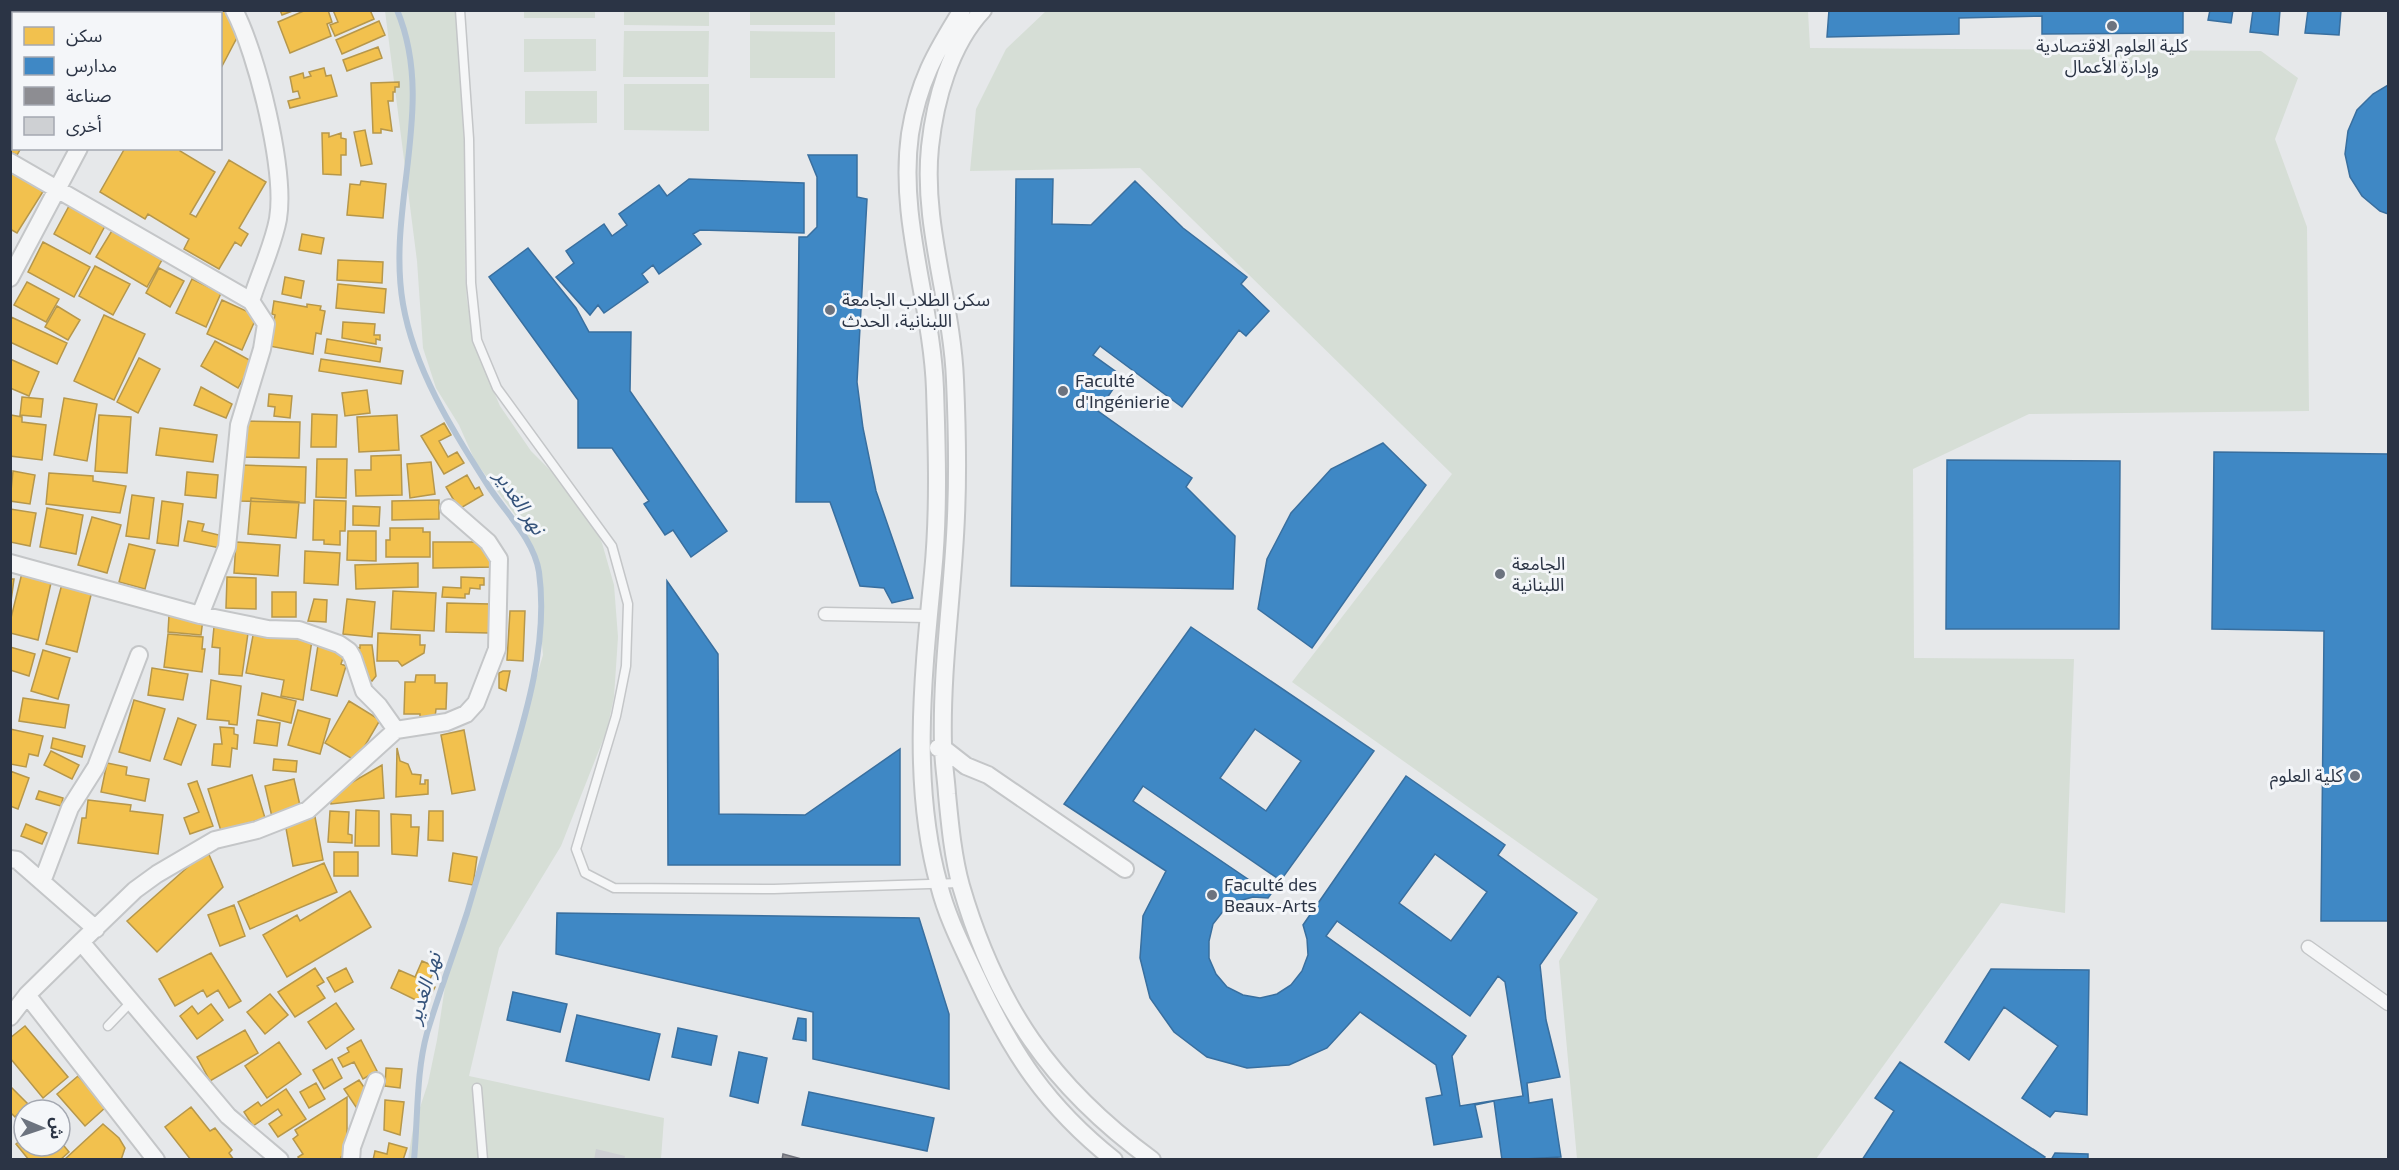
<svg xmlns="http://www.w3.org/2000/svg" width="2399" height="1170" font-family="'Exo 2','Noto Sans Arabic',sans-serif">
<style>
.green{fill:#d6ded6}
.homes{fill:#f2c14e;stroke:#b6974b;stroke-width:1.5}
.schools{fill:#3f88c5;stroke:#396f9f;stroke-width:1.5;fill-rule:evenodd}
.industry{fill:#8d8d92;stroke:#70727b;stroke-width:1.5}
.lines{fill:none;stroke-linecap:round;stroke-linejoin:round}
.stream{stroke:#b4c4d5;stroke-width:6}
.building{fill:#ced0d3}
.service-casing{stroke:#c4c6c8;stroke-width:11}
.pedestrian-casing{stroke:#c4c6c8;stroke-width:15}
.minor-casing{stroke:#c4c6c8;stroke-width:20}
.service{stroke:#f5f6f7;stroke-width:8}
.pedestrian{stroke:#f5f6f7;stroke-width:12}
.minor{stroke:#f5f6f7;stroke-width:16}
.poi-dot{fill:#6c737f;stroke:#f4f6f9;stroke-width:2}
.labels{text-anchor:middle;stroke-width:6;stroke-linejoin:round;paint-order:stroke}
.poi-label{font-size:18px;fill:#2b3445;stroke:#f4f6f9;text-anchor:start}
.water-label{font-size:20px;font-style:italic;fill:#34527a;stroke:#f4f6f9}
</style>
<rect width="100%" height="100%" fill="#e6e8ea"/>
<path class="green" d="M385,11H459L464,33L465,273L467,301L478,355L500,406L531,451L566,486L592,522L602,543L614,585L618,637L614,697L607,730L561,846L499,948L469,1076L664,1118L661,1159H408L413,1129L428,1083L437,1040L446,980L543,655L539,613L540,568L521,523L475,461L459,425L436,388L423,348L417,261Z
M524,11H595V18H524Z
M624,11H709V26L624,25Z
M750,11H835V25H750Z
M1808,11L1810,48L2261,51L2298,78L2275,139L2307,227L2309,411L2029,414L1913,469L1914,658L2074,659L2065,913L2001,903L1816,1159H1577L1559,961L1598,899L1292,682L1452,474L1140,168L970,171L976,109L1006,49L1046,11Z
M624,31H709L708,77H623Z
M750,31L835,32V78H750Z
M524,39H596V71L524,72Z
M624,84H709V131L624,130Z
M525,91H597V123L525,124Z"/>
<path class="homes" d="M82,10H107L105,14H87Z
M110,10H148L151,14H115Z
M205,10H229L241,30L220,70V14H203Z
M280,10H295L282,15Z
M306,10H328L332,22L327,24L331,36L290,53L278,22Z
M333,10H370L374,19L335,36L330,25L338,22Z
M379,21L385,35L342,54L336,40Z
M12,23L14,24V53L10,51Z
M378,47L382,58L347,71L343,60Z
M10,62L14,64V84L10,89Z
M324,68L326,76L331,75L337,96L290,108L288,101L300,98L298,91L293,92L290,77L303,73L304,78L311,76L309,72Z
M399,82V87H395V92H393V101H388L392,131L381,129V133H373L371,83Z
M10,130L14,132V148H21L17,155L10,152Z
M365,130L372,164L361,166L354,132Z
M322,133H329V137L341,133V138L346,139V155H341V175L323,174Z
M125,148H181L180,151L215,172L190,214L196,217L229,160L266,182L239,228L248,234L241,246L235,242L219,269L184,249L189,239L148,214L145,219L100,192Z
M10,167L44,190L17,233L10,229Z
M361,181L386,184L383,218L347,215L350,184L360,185Z
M69,206L105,226L90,254L54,234Z
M113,229L163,258L147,287L96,257Z
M302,234L324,238L321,254L299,250Z
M43,242L90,267L74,297L28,272Z
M338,260L383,262L382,283L337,280Z
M95,266L130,284L113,315L79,296Z
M159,268L184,281L170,307L146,293Z
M285,277L304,281L301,298L282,294Z
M192,279L221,293L206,327L176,313Z
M27,282L59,299L46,322L14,305Z
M338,284L386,289L384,313L336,308Z
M222,300L257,316L242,350L207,334Z
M274,301L307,307V304L321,306L320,310L325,311L321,334L316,333L313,354L269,346L275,315L272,314Z
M57,306L80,320L68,340L45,327Z
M104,315L145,334L114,400L74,381Z
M11,317L67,343L57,364L10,342Z
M343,322L375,324L374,335H380V340L376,339V344L342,338Z
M327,339L382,348L380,362L325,353Z
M215,341L253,362L238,388L201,366Z
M139,358L160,369L138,413L117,402Z
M10,359L39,372L29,396L10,388Z
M321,359L403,371L401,384L319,371Z
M201,387L232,404L226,418L194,405Z
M367,390L370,413L345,416L342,393Z
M269,394L292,396L290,418L274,416L275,407L268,406Z
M22,397L43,399L41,417L20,415Z
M64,398L97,404L87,461L54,455Z
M312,414L337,415L336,447H311Z
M11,415L22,417V422L46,425L42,460L10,456Z
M99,415L131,417L127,473L95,471Z
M397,415L399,450L359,452L357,417Z
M241,421L300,422L299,458L240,457Z
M444,423L451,435L439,441L448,457L457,452L464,463L444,474L421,436Z
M160,428L217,435L213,462L156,455Z
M401,455L402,495L356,496L355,470H371V456Z
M317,459H347L346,498L316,497Z
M431,462L435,494L410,498L407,464Z
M241,465L306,467L305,503L240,501Z
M13,471L35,475L30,504L10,501Z
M187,472L218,475L216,498L185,495Z
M49,473L93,476V481L126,486L120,513L46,504Z
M467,475L475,489L479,487L483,495L459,509L446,487Z
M132,495L154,498L149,539L126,536Z
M251,498L299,502L296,538L248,534Z
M314,500L346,501L345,531H340V545L324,544V540H313Z
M439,500V519L392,520V501Z
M162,501L183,504L178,546L157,543Z
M353,506L380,507L379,526L353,525Z
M47,508L83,515L76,554L40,547Z
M10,509L36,513L30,546L10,542Z
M92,517L121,525L107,573L78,565Z
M188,521L204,524L202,531L223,536L220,548L184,541Z
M390,528H423V532H430V557H386V540H390Z
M348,531H376V561L347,560Z
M236,542L280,545L278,576L234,573Z
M433,542H483L496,567L433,568Z
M129,544L155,550L145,589L119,582Z
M305,551L340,553L338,585L304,583Z
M418,563V587L356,589L355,565Z
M22,573L42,578L41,581L51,583L38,640L10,633V622Z
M227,577L256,578V609L226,608Z
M461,577L484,578V585H480V589L470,588L469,594H465V598L442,597L443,587L461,588Z
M10,579H14L10,609Z
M62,584L92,591L77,652L46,644Z
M393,591L436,593L434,631L391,629Z
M272,592H296V617H272Z
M314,599L327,600L326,622L308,621Z
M347,599L375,602L372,637L343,634Z
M447,603L490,604L489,633L446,632Z
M510,611H525L523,661L507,660Z
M169,615L203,619L201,635L168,632Z
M214,627L248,633L242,676L219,674L220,648L212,647Z
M254,630L312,640L303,700L281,696L284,680L246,673Z
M378,633L420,635V645H425L424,653L402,666L398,661H377Z
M168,634L203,637L202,649H205L202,672L164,667Z
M319,639L343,658L341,664L346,666L337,696L311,690Z
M360,645H372L376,676L372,681L367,679L350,646L360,648Z
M10,647L35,654L29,676L10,670Z
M43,650L70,658L58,699L31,691Z
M152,668L188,674L183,700L148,695Z
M503,671H510L506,691L499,688V673Z
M416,675H435V683H447L446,709H436L435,718H420V714H404L405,682H415Z
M211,680L241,686L237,725L229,724V721L207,719Z
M262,693L296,701L291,723L258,715Z
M23,698L69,705L65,728L19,721Z
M134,700L165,709L150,761L119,752Z
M349,701L380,720L356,761L325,743Z
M298,710L330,719L320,754L288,745Z
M178,718L196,725L181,765L164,759Z
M257,720L280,723L277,746L254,743Z
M220,727L234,728V734L238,735L237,749L232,748L230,767L212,765L214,744H222Z
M10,729L43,736L38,756L29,754L26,767L10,764Z
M464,730L475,790L452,794L441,735Z
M53,738L85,746L82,757L51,748Z
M397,748L400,761L408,764L412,774L421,775L420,784H425V780H428V794L396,797Z
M51,751L79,765L72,779L44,765Z
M274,759L297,761L296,772L273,770Z
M107,763L127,767L126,775L149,779L145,801L101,792Z
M382,765L384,798L331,804L330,795Z
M10,771L29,778L18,809L10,806Z
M252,775L265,818L221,831L208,789Z
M294,779L301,810L272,817L265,786Z
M197,781L213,826L190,834L184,818L199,812L188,784Z
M39,791L63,798L61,806L36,799Z
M88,800L131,805L130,811L163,815L158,854L78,843L82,818H86Z
M356,810L379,811V846H355Z
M330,811L349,812L348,834L352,835V843L328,842Z
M429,811H443V841L428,840Z
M391,814L411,815V827H419L417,856L392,854Z
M315,817L323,860L293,866L285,823Z
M26,824L47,833L42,844L21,836Z
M207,850L223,887L157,952L127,921Z
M334,852H358V876H334Z
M453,853L477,857L473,885L449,881Z
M324,863L337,892L250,929L238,902Z
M350,891L371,927L287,977L263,935L297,915L300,921Z
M234,905L245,936L220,946L208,915Z
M211,953L241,1001L229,1008L218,990L207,997L203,990L175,1006L159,979Z
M422,961L436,967L428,983L435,987L426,1005L391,988L399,970L415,977Z
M315,968L324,982L317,986L325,998L295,1017L278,992Z
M346,968L353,982L335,992L327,978Z
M270,994L288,1015L265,1034L247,1012Z
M336,1003L354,1029L326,1049L308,1022Z
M211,1004L223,1020L197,1039L180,1016L192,1006L198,1014Z
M25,1026L68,1077L43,1098L10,1058V1038Z
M245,1030L258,1053L210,1081L197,1057Z
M361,1040L377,1071L363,1079L354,1062L343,1067L338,1058L349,1052L347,1048Z
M279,1042L301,1074L267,1098L245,1066Z
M332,1059L342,1078L324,1089L313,1070Z
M386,1068L402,1069L400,1088L385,1086Z
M78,1076L106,1107L85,1126L57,1094Z
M359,1080L366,1090L363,1092L367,1100L356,1107L344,1089Z
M316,1083L325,1099L309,1108L300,1092Z
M10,1086L28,1104L15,1117L10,1112Z
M286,1089L306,1119L278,1137L269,1124L282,1115L278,1109L253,1126L244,1112L258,1102L261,1106Z
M347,1097V1153L341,1157L342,1160H300L298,1157L303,1154L293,1139L298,1135L295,1130Z
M385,1100L404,1102L400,1135L384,1130Z
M191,1107L210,1131L215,1128L232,1150L229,1153L234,1160H191L165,1127Z
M103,1124L119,1138L125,1148L121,1160H64Z
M24,1137V1146H60V1141L69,1152L60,1160H29L16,1144Z
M389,1143L407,1148L403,1160H373L375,1151L387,1154Z"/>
<path class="schools" d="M1829,10H2183V33L2042,34V16L1959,18V34L1827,37Z
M2210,10H2233L2231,23L2208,20Z
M2253,10H2280L2278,35L2250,32Z
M2308,10H2341L2339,35L2305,33Z
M2388,85V214L2380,211L2362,196L2350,177L2345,154L2348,131L2357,110L2373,94Z
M808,155H857V197L867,199L857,382L863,428L876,491L913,598L892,603L884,588L860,586L830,502H796L799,237H807L817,227V177Z
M689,179L804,183V233L700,230L693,234L701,244L659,274L653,265L642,274L648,282L604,313L598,305L590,315L556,277L574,263L566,251L604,224L612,236L627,225L619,214L659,185L667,196Z
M1016,179H1053L1052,224L1091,225L1135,181L1183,228L1247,277L1241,284L1269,311L1246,336L1239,330L1182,407L1100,346L1093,355L1122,376L1098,411L1192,478L1186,487L1235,536L1233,589L1011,586Z
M528,248L576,308L589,332H631L630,391L727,531L691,557L673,530L665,535L644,504L649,501L612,448H578V400L489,277Z
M1383,443L1426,485L1312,648L1258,609L1267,559L1291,513L1331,469Z
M2214,452L2388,454V921H2321L2324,631L2212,629Z
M1947,460L2120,461L2119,629H1946Z
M667,581L718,654L719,814L805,815L900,749V865H668Z
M1191,627L1374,751L1268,898L1253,897L1239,901L1224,910L1213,924L1209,941V958L1216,974L1227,987L1243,995L1260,998L1277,994L1291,985L1302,971L1308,955L1307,939L1303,925L1406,776L1505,845L1498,855L1577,913L1540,965L1546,1020L1560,1077L1527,1083L1529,1103L1552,1099L1561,1157L1502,1160L1494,1101L1475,1105L1482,1137L1434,1145L1426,1098L1442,1095L1436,1065L1360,1012L1327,1048L1289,1065L1247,1068L1207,1057L1174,1032L1150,998L1140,958L1143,916L1166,871L1064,804ZM1255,729L1301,761L1266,811L1220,778ZM1143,786L1277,878L1267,892L1133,801ZM1435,854L1487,892L1451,941L1399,903ZM1337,921L1470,1016L1498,976L1505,982L1523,1096L1460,1106L1452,1056L1466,1036L1326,936Z
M557,913L919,918L949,1014V1089L813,1059V1012L556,954Z
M1991,969L2089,970L2087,1115L2055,1111L2050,1117L2022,1098L2058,1046L2004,1007L1969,1060L1945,1042Z
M513,992L567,1004L560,1032L507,1020Z
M577,1015L660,1034L649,1080L566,1061Z
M798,1018L806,1019V1041L793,1039Z
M678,1028L717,1036L711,1065L672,1057Z
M739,1052L767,1058L758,1103L730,1096Z
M1900,1062L2045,1157L2043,1160H1862L1894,1111L1875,1098Z
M809,1092L934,1118L927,1151L802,1125Z
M2055,1153L2088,1154V1160H2051Z"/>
<path class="industry" d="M783,1154L805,1160H782Z"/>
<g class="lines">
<path class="stream" d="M397,10C437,105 386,206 403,304C414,368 452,430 487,484C504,511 534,539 539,572C549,645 524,722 503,791C491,831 479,872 467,913C454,953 439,993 427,1033C416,1073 418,1118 414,1160"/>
</g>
<path class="building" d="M596,1149L625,1156L624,1160H594Z"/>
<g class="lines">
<defs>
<path id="service" d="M460,10L469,139L471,283L477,340L497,388L612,546L628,604L626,666L616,716L576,849L585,873L614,888L774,889L960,883
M108,1026L132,1001
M477,1088L483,1160"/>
<path id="pedestrian" d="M825,614L927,616
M2308,947L2388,1004"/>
<path id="minor" d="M962,10C935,53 918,83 910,134C898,220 932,304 935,389C937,450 939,512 933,573C923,675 911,784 939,885C947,917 962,946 976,976C1012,1053 1046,1106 1114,1160
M983,10C950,45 935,100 930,147C922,225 952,302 955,380C957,425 958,471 956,516C953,593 941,668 943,745C943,761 946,778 947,794C950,825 953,857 961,886C996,1006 1051,1086 1152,1160
M60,14L62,10
M155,14L156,10
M10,101L14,96
M10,162L251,301
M10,278L79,148
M10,563L200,615L268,629L299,630L339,644L349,651L353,658L364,691L379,706L396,730
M200,615L227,547L239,425L262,349L266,324L251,301C259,275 273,246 278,219C286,171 257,53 234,10
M938,748H943L966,766L988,775L1125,869
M10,859L17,860L96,929
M42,882L70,808L96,767L139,655
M81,942L228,1116L280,1160
M27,995L156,1160
M10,1017L27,995L81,942L135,890L157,874L215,840L257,830L308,810L396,730L447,722L466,714L476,703L497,649L499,559L488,542L449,508
M351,1160L352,1147L376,1081"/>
</defs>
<use href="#service" class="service-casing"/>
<use href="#pedestrian" class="pedestrian-casing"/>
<use href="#minor" class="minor-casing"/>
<use href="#service" class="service"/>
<use href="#pedestrian" class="pedestrian"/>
<use href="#minor" class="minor"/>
</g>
<g class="poi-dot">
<circle cx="2112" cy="26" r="6"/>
<circle cx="830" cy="310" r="6"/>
<circle cx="1063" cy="391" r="6"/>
<circle cx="1500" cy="574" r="6"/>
<circle cx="2355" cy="776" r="6"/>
<circle cx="1212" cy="895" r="6"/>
</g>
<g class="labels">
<g class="poi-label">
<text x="2112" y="52" text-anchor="middle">كلية العلوم الاقتصادية<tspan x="2112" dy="21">وإدارة الأعمال</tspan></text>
<text x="842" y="306">سكن الطلاب الجامعة<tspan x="842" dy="21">اللبنانية، الحدث</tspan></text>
<text x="1075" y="387">Faculté<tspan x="1075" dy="21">d'Ingénierie</tspan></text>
<text x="1512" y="570">الجامعة<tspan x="1512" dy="21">اللبنانية</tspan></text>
<text x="2343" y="782" text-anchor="end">كلية العلوم</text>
<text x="1224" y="891">Faculté des<tspan x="1224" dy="21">Beaux-Arts</tspan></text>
</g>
<g class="water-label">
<text transform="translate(520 502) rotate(56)" y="7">نهر الغدير</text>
<text transform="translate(424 988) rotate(-73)" y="7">نهر الغدير</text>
</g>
</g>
<rect width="2399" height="1170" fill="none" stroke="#2b3445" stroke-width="24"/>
<rect x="12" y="12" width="210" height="138" fill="#f4f6f9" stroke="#a4a8b1" stroke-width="1.5"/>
<rect x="24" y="27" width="30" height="18" fill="#f2c14e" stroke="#a4a8b1" stroke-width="1.5"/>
<text x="66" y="42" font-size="18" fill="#2b3445">سكن</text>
<rect x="24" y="57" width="30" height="18" fill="#3f88c5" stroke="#a4a8b1" stroke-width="1.5"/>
<text x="66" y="72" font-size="18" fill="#2b3445">مدارس</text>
<rect x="24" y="87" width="30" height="18" fill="#8d8d92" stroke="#a4a8b1" stroke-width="1.5"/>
<text x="66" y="102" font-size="18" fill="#2b3445">صناعة</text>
<rect x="24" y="117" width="30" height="18" fill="#ced0d3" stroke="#a4a8b1" stroke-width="1.5"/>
<text x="66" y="132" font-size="18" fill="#2b3445">أخرى</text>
<g transform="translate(42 1128) rotate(92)"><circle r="28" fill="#f4f6f9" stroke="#a4a8b1" stroke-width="1.5"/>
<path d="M0-4.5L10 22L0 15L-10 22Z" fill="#6c737f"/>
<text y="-9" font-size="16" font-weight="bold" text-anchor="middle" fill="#2b3445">ش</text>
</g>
</svg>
